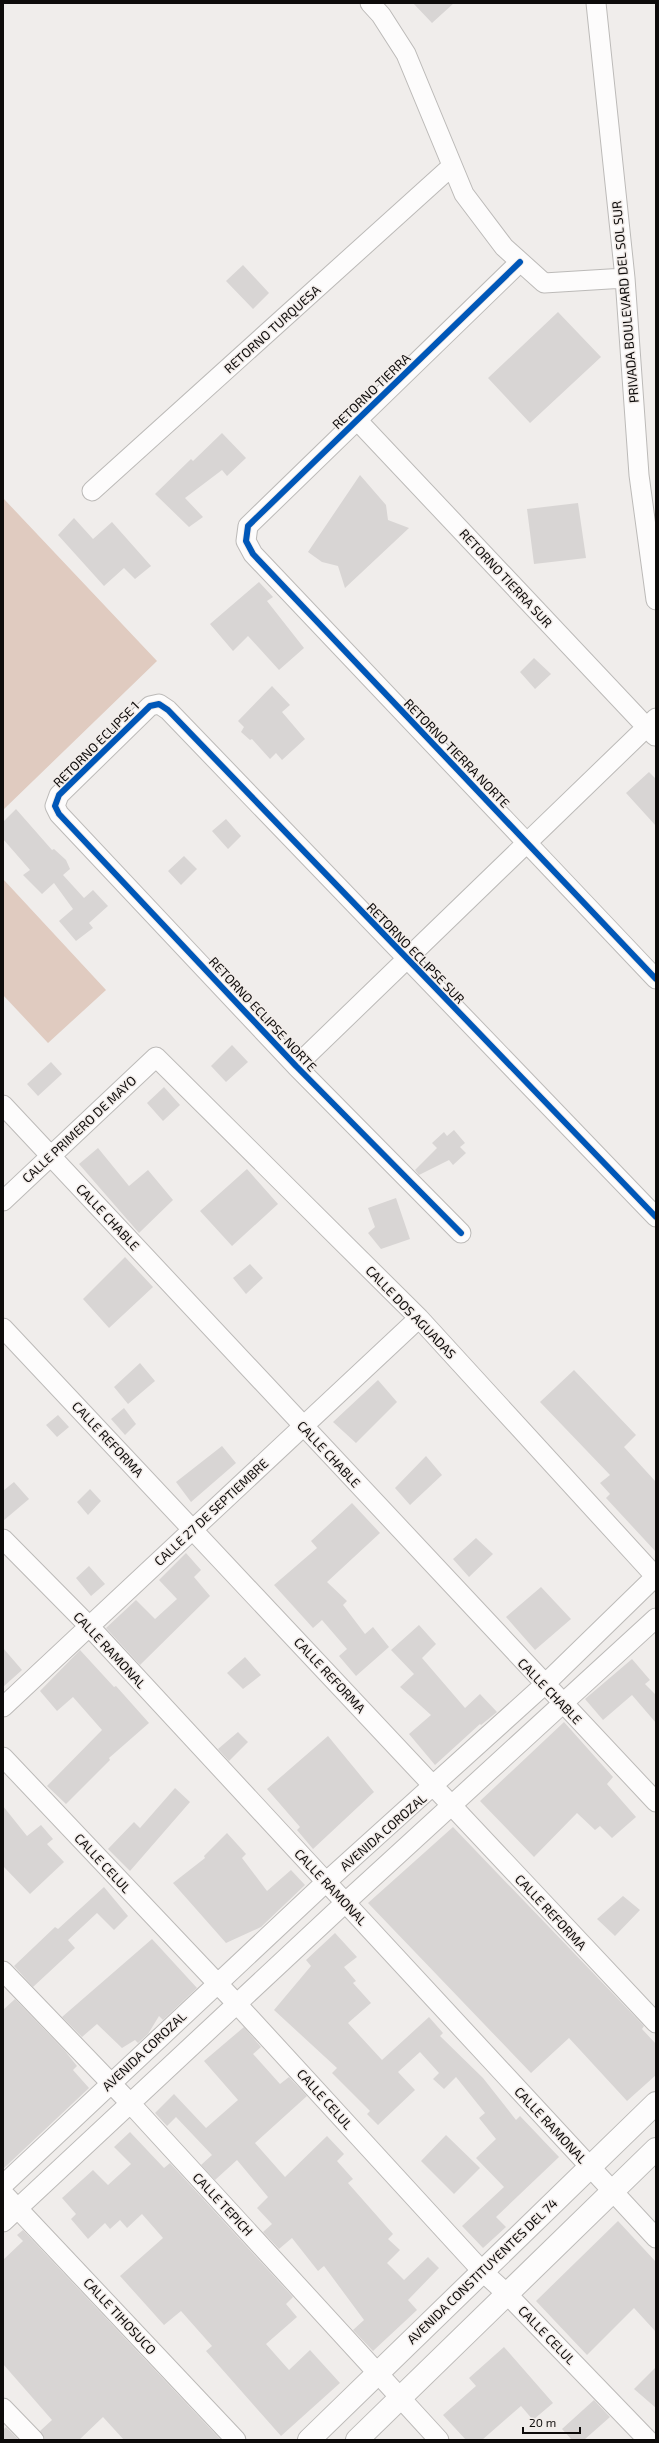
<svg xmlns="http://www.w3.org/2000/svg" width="659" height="2443" font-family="'Exo 2',sans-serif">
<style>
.forest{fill:#e0cbc0}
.building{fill:#d8d5d4}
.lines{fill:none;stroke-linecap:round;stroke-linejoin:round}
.minor-casing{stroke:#bcbab8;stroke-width:21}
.secondary-casing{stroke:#bcbab8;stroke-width:24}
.minor{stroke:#fdfcfc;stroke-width:19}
.secondary{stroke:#fdfcfc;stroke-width:22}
.cycleway-casing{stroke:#f2ece9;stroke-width:8}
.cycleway{stroke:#0057b8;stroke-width:6}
.labels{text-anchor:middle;stroke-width:3;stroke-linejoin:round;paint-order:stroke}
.street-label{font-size:13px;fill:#0d0b0a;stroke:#f2ece9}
</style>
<rect width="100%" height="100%" fill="#f0edeb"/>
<path class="forest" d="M3,498L157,661L3,810Z
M3,879L106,990L48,1043L3,995Z"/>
<path class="building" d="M413,3H454L432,23Z
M243,265L269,293L253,309L226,281Z
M558,312L601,357L530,423L488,378Z
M222,433L246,458L227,476L222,470L185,498L203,517L189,527L155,494L191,459L193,461Z
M360,475L386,505L388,520L409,528L345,588L338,566L322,562L308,552Z
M578,503L586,558L534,564L527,509Z
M74,518L93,539L112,522L151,566L135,579L124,568L104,586L58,535Z
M259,582L273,597L267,601L304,648L279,670L248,636L233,651L210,624Z
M534,658L551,674L535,689L520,672Z
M272,686L290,705L282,712L305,739L282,760L276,753L270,759L252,739L250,740L241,732L244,727L238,721Z
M649,772L656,779V826L626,793Z
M16,809L52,850L54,849L66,860L70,869L63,875L84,898L93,890L108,906L89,923L93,928L76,941L59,921L73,909L54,883L42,894L23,875L30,870L3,839V822Z
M226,819L241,836L228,849L212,831Z
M184,856L197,869L181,885L168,871Z
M232,1045L248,1062L226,1082L211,1066Z
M51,1062L62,1074L38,1096L27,1084Z
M164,1087L180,1105L163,1121L147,1103Z
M454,1130L465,1143L460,1147L466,1153L453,1165L449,1160L419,1175L415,1170L437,1148L432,1143L444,1132L447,1136Z
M98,1148L129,1186L148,1170L173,1200L139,1233L79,1164Z
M247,1169L278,1204L232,1246L200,1211Z
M396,1198L410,1239L381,1249L368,1233L375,1227L368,1208Z
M125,1257L153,1287L109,1328L83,1299Z
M250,1264L263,1278L246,1294L233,1278Z
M140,1363L155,1381L128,1404L114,1387Z
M574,1370L636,1435L624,1447L656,1482V1552L606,1498L610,1494L600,1483L610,1475L540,1402Z
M378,1380L397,1402L356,1443L333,1422Z
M124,1408L136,1424L125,1435L111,1419Z
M58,1415L69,1427L57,1437L46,1425Z
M222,1446L236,1463L191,1502L176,1482Z
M426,1456L442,1475L410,1505L395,1488Z
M14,1482L29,1499L3,1521V1491Z
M90,1489L101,1501L88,1515L77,1502Z
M352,1503L380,1533L327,1582L347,1601L343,1605L365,1634L373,1627L389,1647L356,1676L339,1656L347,1649L322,1620L313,1628L274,1585L317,1548L311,1541Z
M476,1538L493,1554L469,1577L453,1559Z
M186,1553L201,1570L194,1577L210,1596L140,1665L106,1628L136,1600L155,1619L177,1599L159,1580Z
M89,1566L105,1584L91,1596L76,1578Z
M541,1587L571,1619L535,1650L506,1617Z
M419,1625L436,1644L422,1658L465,1708L480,1694L497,1712L481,1725L480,1724L435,1765L409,1734L431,1715L400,1687L414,1674L391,1650Z
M3,1648L22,1670L3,1687Z
M80,1650L114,1687L116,1686L149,1723L109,1758L110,1760L66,1804L47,1786L102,1730L73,1697L57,1711L40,1691Z
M245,1657L261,1675L243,1689L227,1673Z
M632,1659L650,1680L645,1684L656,1695V1723L632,1695L603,1720L585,1699Z
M564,1722L613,1777L607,1784L636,1817L612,1838L600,1826L595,1830L577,1813L534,1857L480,1801Z
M238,1732L248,1742L229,1761L218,1749Z
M328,1736L374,1792L313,1849L297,1830L300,1827L267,1789Z
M175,1788L190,1802L130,1871L108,1849L134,1822L140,1828Z
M3,1806L27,1836L41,1825L53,1839L47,1844L64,1862L30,1894L3,1866Z
M453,1827L644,2026L642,2029L656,2044V2075L627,2101L569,2038L531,2073L368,1903Z
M227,1833L246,1854L242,1858L267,1891L291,1870L305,1885L261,1927L226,1943L173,1883L205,1858L204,1856Z
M104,1887L128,1916L114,1930L97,1913L68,1940L75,1948L33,1987L14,1966L55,1927L58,1929Z
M623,1896L640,1910L615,1936L597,1919Z
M335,1933L357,1957L344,1967L356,1981L353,1983L371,2003L348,2023L382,2060L429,2017L443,2033L440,2036L483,2078L516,2120L520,2116L559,2157L496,2217L506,2227L483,2248L462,2226L504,2187L476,2158L496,2139L479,2118L485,2113L456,2077L444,2089L433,2079L439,2073L420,2052L398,2072L415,2090L378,2125L367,2114L370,2111L332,2073L337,2068L274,2010L311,1966L306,1960Z
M152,1939L197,1988L163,2020L159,2016L148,2034L138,2043L135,2040L122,2048L97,2024L82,2037L62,2017Z
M15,1999L65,2051L77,2066L73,2070L89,2088L3,2169V2010Z
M244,2027L261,2047L253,2054L280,2084L289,2077L307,2096L255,2143L285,2177L327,2136L344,2154L337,2161L353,2179L348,2183L393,2234L388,2239L400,2250L387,2263L404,2280L428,2257L439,2268L408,2300L417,2310L373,2351L353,2330L364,2320L324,2266L318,2271L292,2238L279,2249L263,2232L272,2224L257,2208L268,2197L237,2160L215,2180L201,2165L212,2155L176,2117L167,2126L155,2113L174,2094L206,2128L238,2100L204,2061Z
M130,2132L164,2168L170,2163L293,2297L286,2304L297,2317L266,2344L289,2370L310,2350L340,2383L281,2436L206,2351L212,2346L181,2311L164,2325L120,2276L163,2238L142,2214L127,2228L120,2220L110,2229L105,2223L88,2239L71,2219L76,2214L62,2198L93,2170L108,2185L131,2164L114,2147Z
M446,2135L480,2168L454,2194L421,2161Z
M618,2221L656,2262V2332L634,2308L587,2355L536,2301Z
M23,2230L221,2440H124L103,2417L79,2440H45L40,2431L52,2420L3,2364V2260L23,2241L17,2235Z
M504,2347L553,2403L533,2420L521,2406L482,2440H466L443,2415L476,2386L469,2378Z
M656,2367V2408L634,2389Z
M594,2400L610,2417L584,2440H572L562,2429Z
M6,2427L19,2440H3V2430Z"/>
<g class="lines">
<defs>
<path id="minor" d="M370,3L381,15L406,54L464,194L504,247L544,283L625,278
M596,3L625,278L639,475L656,600
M520,262L248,526L246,541L253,554L656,979
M357,420L655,736
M92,491L452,166
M296,1066L656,718
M3,1105L656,1802
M3,1201L156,1057L419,1318L656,1577
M461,1233L296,1066L59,814L55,806L59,795L150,706L159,704L168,710L656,1217
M3,1328L656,2023
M3,1539L89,1626L656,2238
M3,1707L419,1318
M3,1757L237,2004L482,2271L507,2294L648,2440
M3,1971L130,2103L439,2440
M3,2185L326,1882L544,1685L656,1576
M3,2193L236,2440
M3,2222L346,1902L656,1618
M3,2408L34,2440"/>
<path id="secondary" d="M309,2440L656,2103
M357,2440L656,2149"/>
</defs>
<use href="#minor" class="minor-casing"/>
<use href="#secondary" class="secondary-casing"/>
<use href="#minor" class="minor"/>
<use href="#secondary" class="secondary"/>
<defs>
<path id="cycleway" d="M520,262L248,526L246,541L253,554L656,979
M461,1233L296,1066L59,814L55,806L59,795L150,706L159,704L168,710L656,1217"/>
</defs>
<use href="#cycleway" class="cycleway-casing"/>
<use href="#cycleway" class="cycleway"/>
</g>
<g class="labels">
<g class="street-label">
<text transform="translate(625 302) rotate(-95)" y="5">PRIVADA BOULEVARD DEL SOL SUR</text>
<text transform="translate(272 329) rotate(-42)" y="5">RETORNO TURQUESA</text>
<text transform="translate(371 391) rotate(-44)" y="5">RETORNO TIERRA</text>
<text transform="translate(506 578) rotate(47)" y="5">RETORNO TIERRA SUR</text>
<text transform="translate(96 744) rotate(-45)" y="5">RETORNO ECLIPSE 1</text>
<text transform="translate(457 753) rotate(46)" y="5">RETORNO TIERRA NORTE</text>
<text transform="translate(416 953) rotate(46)" y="5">RETORNO ECLIPSE SUR</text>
<text transform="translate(263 1014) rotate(47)" y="5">RETORNO ECLIPSE NORTE</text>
<text transform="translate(79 1129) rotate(-43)" y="5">CALLE PRIMERO DE MAYO</text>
<text transform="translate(108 1217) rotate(47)" y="5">CALLE CHABLE</text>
<text transform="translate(411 1312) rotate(46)" y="5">CALLE DOS AGUADAS</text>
<text transform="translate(108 1439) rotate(47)" y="5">CALLE REFORMA</text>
<text transform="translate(329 1454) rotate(47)" y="5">CALLE CHABLE</text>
<text transform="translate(211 1512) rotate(-43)" y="5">CALLE 27 DE SEPTIEMBRE</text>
<text transform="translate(110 1650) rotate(47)" y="5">CALLE RAMONAL</text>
<text transform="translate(330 1675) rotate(47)" y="5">CALLE REFORMA</text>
<text transform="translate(550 1691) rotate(46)" y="5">CALLE CHABLE</text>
<text transform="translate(383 1832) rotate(-41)" y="5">AVENIDA COROZAL</text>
<text transform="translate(103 1863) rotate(47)" y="5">CALLE CELUL</text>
<text transform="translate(331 1887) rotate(47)" y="5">CALLE RAMONAL</text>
<text transform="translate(551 1912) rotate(47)" y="5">CALLE REFORMA</text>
<text transform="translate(144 2051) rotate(-43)" y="5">AVENIDA COROZAL</text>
<text transform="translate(325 2099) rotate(48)" y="5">CALLE CELUL</text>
<text transform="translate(551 2125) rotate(47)" y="5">CALLE RAMONAL</text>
<text transform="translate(223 2204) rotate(47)" y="5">CALLE TEPICH</text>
<text transform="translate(482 2271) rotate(-44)" y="5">AVENIDA CONSTITUYENTES DEL 74</text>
<text transform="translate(120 2316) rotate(47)" y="5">CALLE TIHOSUCO</text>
<text transform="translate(547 2335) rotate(46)" y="5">CALLE CELUL</text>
</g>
</g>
<rect width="659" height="2443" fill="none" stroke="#0d0b0a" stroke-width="8"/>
<path d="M523 2427v6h57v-6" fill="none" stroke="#0d0b0a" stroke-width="2"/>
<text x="529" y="2427" font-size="12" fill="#0d0b0a" stroke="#f2ece9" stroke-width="3" paint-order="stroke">20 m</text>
</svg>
